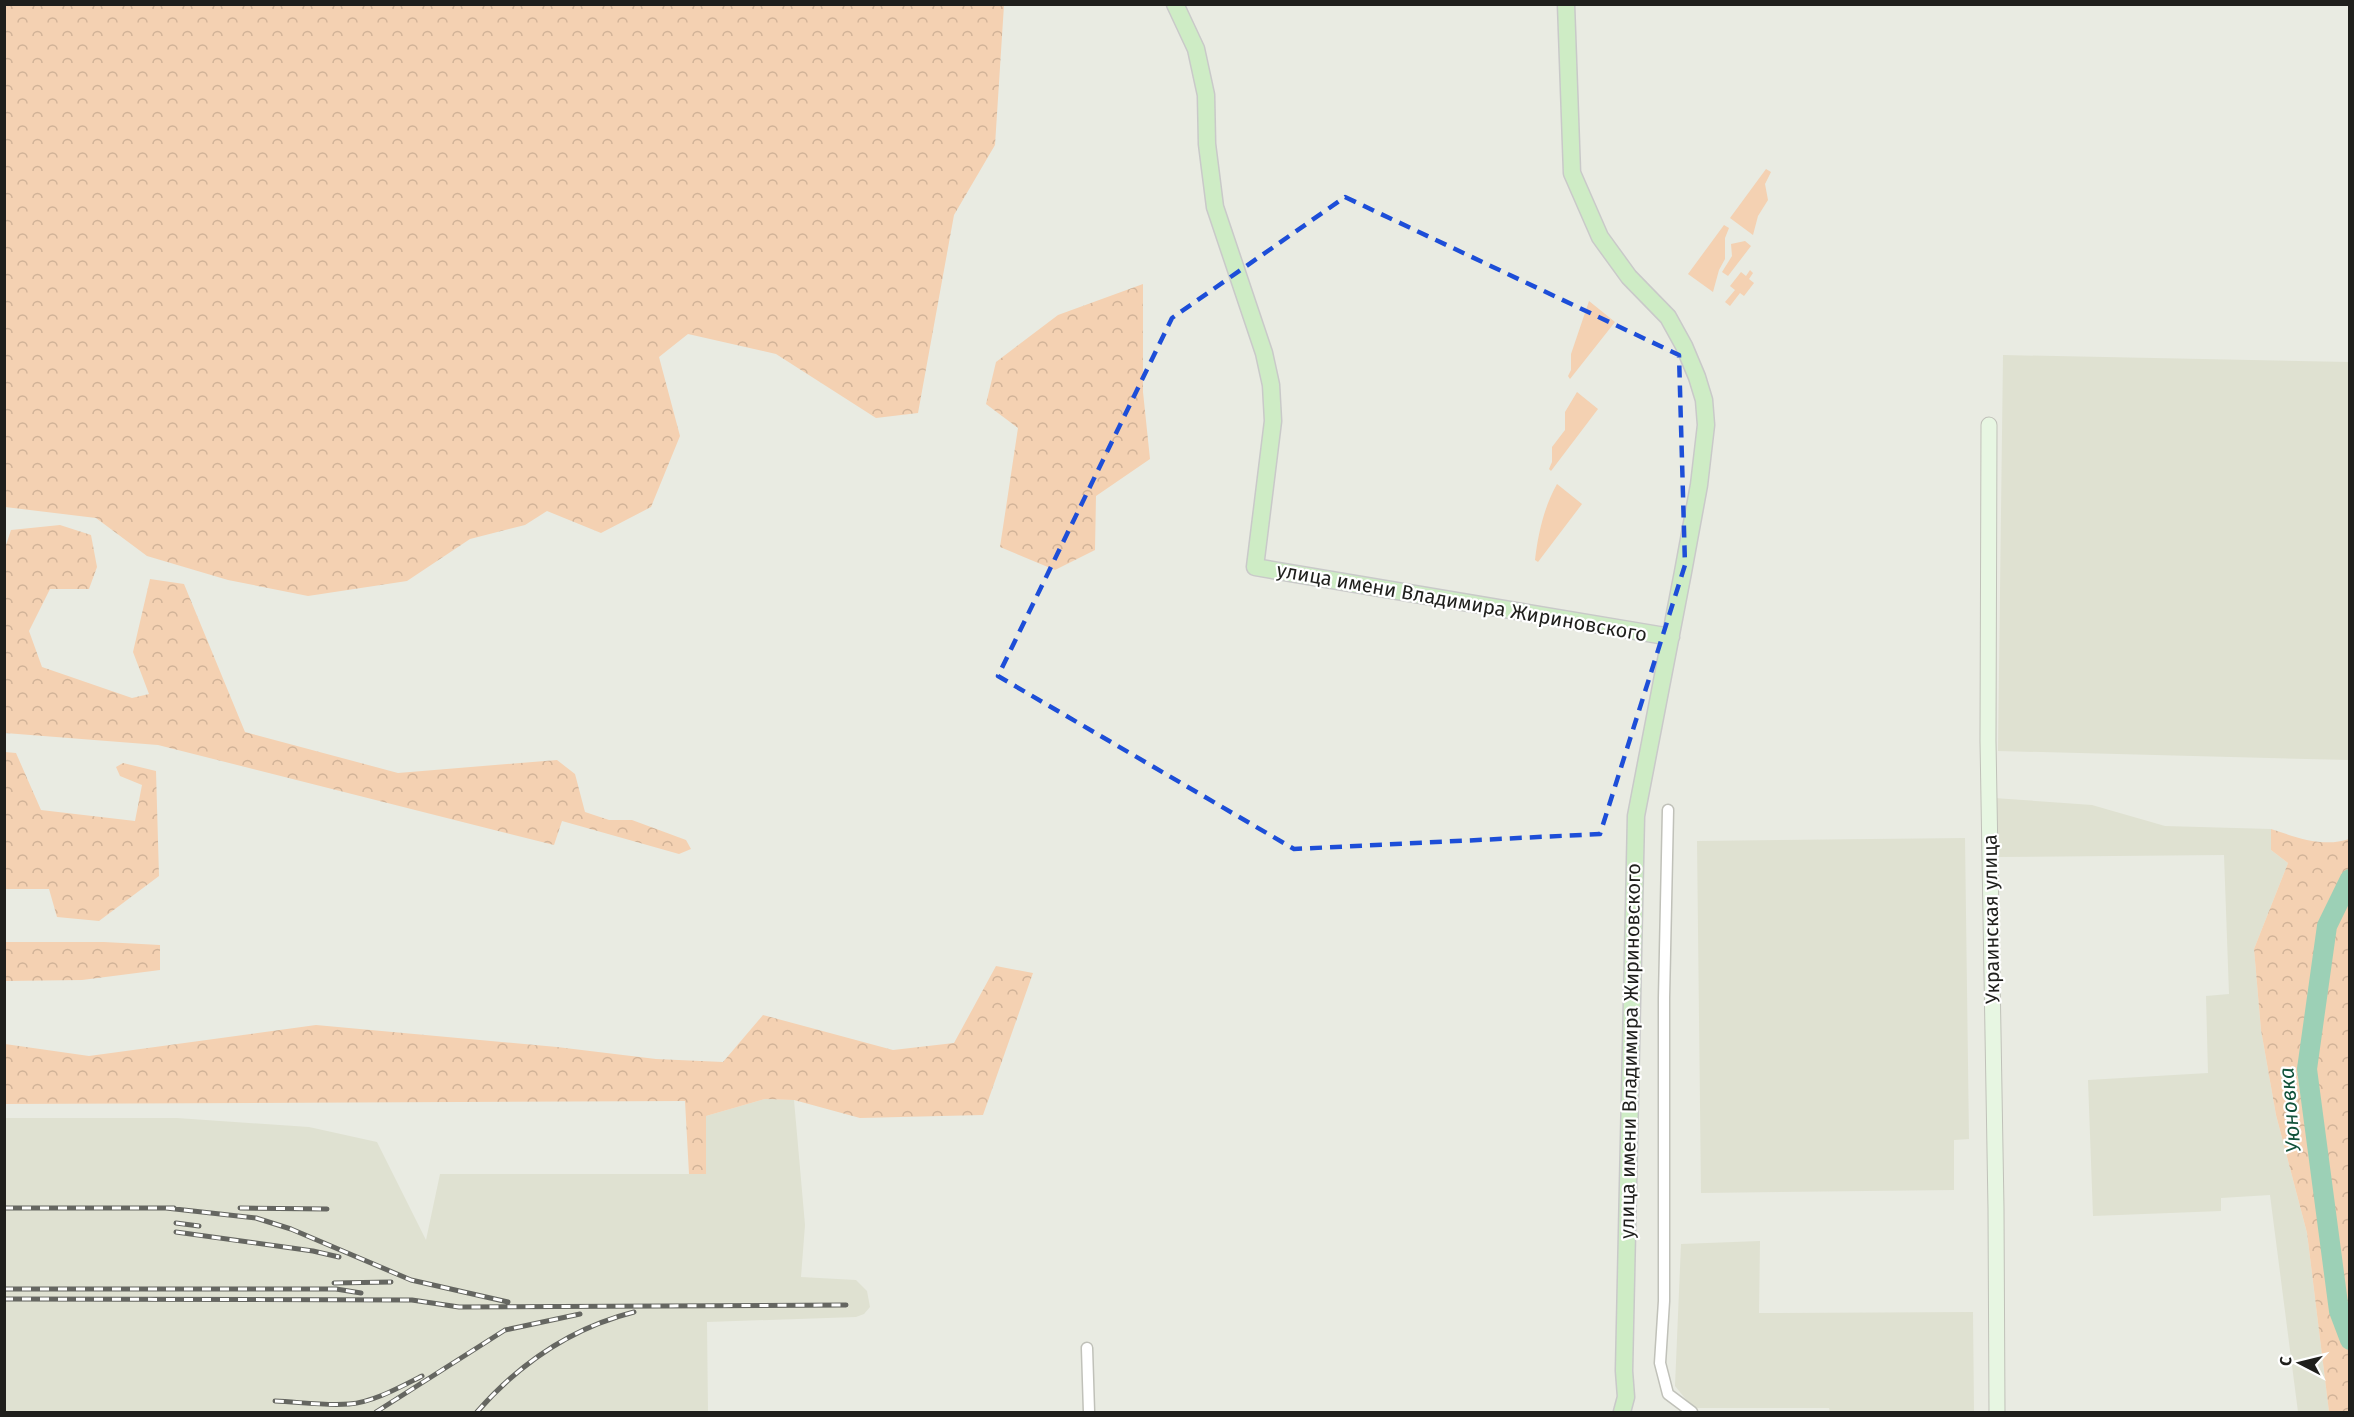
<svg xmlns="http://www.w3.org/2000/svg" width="2354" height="1417" font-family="'Fira Sans',sans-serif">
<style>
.built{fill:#dfe1d1}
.forest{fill:url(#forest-crowns)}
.green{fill:#f4d1b2}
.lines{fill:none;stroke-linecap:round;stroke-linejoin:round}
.river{stroke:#9cd0b6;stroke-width:20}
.street-casing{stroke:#c0c1b9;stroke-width:13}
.secondary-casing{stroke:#c0c1b9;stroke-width:17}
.primary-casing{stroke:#c9c9c9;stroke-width:19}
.street{stroke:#fff;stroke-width:10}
.secondary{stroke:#e7f6e2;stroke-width:15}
.primary{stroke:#ceecc5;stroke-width:16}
.rail-casing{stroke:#656661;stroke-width:5}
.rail{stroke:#fff;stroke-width:3;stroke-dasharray:9;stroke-linecap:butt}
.marked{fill:none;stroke:#1d4ed8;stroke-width:4.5;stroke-dasharray:12 8;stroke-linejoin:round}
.labels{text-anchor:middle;stroke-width:4.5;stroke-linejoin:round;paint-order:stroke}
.street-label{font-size:20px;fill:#1f1f1c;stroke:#fff}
.water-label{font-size:21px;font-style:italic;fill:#11523a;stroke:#fff}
</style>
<defs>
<pattern id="forest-crowns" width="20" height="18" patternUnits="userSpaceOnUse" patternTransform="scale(1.5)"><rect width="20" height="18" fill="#f4d1b2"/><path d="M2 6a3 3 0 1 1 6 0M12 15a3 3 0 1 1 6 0" fill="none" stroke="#d1b398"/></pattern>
</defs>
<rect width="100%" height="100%" fill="#e9ebe2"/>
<path class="built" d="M2003,355L2349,362V760L1998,751Z
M1994,798L2092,805L2165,826L2271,829V850L2288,863L2254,949L2261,1030L2276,1115L2307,1233L2329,1412H2298L2270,1195L2221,1198V1211L2093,1216L2088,1080L2208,1073L2206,996L2229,994L2224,855L1997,857Z
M1965,838L1969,1139L1954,1140V1190L1701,1193L1697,841Z
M765,1099L794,1100L805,1225L801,1277L856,1280L867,1291L870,1307L864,1314L856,1317L707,1322L708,1412H5V1118H177L309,1127L377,1142L426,1240L440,1174H705L706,1116Z
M1760,1241L1759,1313L1973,1312L1974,1412H1830L1829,1408H1693L1675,1386L1681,1244Z"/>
<path class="forest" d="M5,4L1004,5L995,145L954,215L918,413L876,418L776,354L688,334L659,357L680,436L651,507L601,533L547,511L525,525L470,539L407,581L308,596L228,580L147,556L96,518L5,507Z
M1143,284V392L1150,459L1096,496L1095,550L1055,570L1000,547L1018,428L986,404L996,362L1058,315Z
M60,525L91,535L97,567L89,589H50L29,631L42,667L132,698L149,694L133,652L150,579L184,584L245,732L398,773L557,760L575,774L585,812L609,820H632L686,840L691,849L679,854L562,821L554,845L158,745L5,733V548L11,530Z
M5,752L16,753L41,810L135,821L142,785L120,776L116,767L123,763L156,771L159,876L99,921L57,917L49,889H5Z
M2271,829C2296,837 2323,848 2349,839V1412H2329L2307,1233L2276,1115L2261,1030L2254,949L2288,863L2271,850Z
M4,942H104L160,945V970L82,980L5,981Z
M996,966L1033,973L983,1115L860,1118L794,1100L765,1099L706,1116V1174H689L685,1101L5,1104V1044L89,1056L316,1025L557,1047L656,1059L723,1062L763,1015L893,1050L954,1043Z"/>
<path class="green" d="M1766,169L1771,172L1765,184L1768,200L1758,216L1753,235L1730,218Z
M1724,225L1729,228L1725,238V259L1719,270L1713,292L1688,274Z
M1745,241L1751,246L1728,276L1722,272L1732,256L1731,244Z
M1750,270L1753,273L1749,279L1754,283L1744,296L1740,293L1730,306L1725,302L1735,290L1730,286L1741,272L1746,276Z
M1589,301L1615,322L1570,379L1568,376L1571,370V354Z
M1577,392L1598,409L1551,471L1549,469L1552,462V447L1565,430V412Z
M1557,484L1582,504L1538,562L1535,560C1538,534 1544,507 1557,484Z"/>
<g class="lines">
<path class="river" d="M2350,879L2327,926L2307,1069L2339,1311L2350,1340"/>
<defs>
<path id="street" d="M1668,810L1664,998V1301L1660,1363L1668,1394L1692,1412
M1087,1348L1089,1412"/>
<path id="secondary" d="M1989,425L1988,741L1996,1208L1997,1412"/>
<path id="primary" d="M1175,4L1196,49L1206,95L1207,144L1215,207L1264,353L1271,385L1273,421L1255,567L1671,637
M1566,4L1572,173L1600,237L1629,277L1668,317L1684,346L1697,377L1704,400L1706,425L1699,485L1683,572L1636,816L1624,1371L1626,1397L1622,1412"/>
</defs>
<use href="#street" class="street-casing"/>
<use href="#secondary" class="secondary-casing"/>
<use href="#primary" class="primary-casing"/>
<use href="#street" class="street"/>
<use href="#secondary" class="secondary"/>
<use href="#primary" class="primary"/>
<defs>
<path id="rail" d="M4,1208H174
M166,1208L256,1218L291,1229L411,1280L508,1302
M240,1208L327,1209
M176,1223L199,1226
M176,1232L313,1251L339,1257
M334,1283L391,1282
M4,1289H336L361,1293
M4,1299L412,1300L459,1307L846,1305
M275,1401C299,1402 325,1406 349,1404C374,1402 400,1387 422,1376
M376,1412L505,1330L580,1314
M477,1412C519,1364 571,1328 634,1312"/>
</defs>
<use href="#rail" class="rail-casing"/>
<use href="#rail" class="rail"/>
</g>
<path class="marked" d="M1345,197L1679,355L1685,565L1600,834L1294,849L998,676L1172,318Z"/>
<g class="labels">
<g class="street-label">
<text transform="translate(1462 602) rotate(10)" y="7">улица имени Владимира Жириновского</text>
<text transform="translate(1991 919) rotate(-91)" y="7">Украинская улица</text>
<text transform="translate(1630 1051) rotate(-89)" y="7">улица имени Владимира Жириновского</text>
</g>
<g class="water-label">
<text transform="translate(2290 1110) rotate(-95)" y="7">Уюновка</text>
</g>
</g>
<rect width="2354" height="1417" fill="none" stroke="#1f1f1c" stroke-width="12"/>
<g transform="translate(2300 1363) rotate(277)" stroke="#ffffff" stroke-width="4.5" paint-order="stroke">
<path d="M0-4.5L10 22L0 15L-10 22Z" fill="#1f1f1c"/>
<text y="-9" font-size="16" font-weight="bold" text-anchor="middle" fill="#1f1f1c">С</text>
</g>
</svg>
